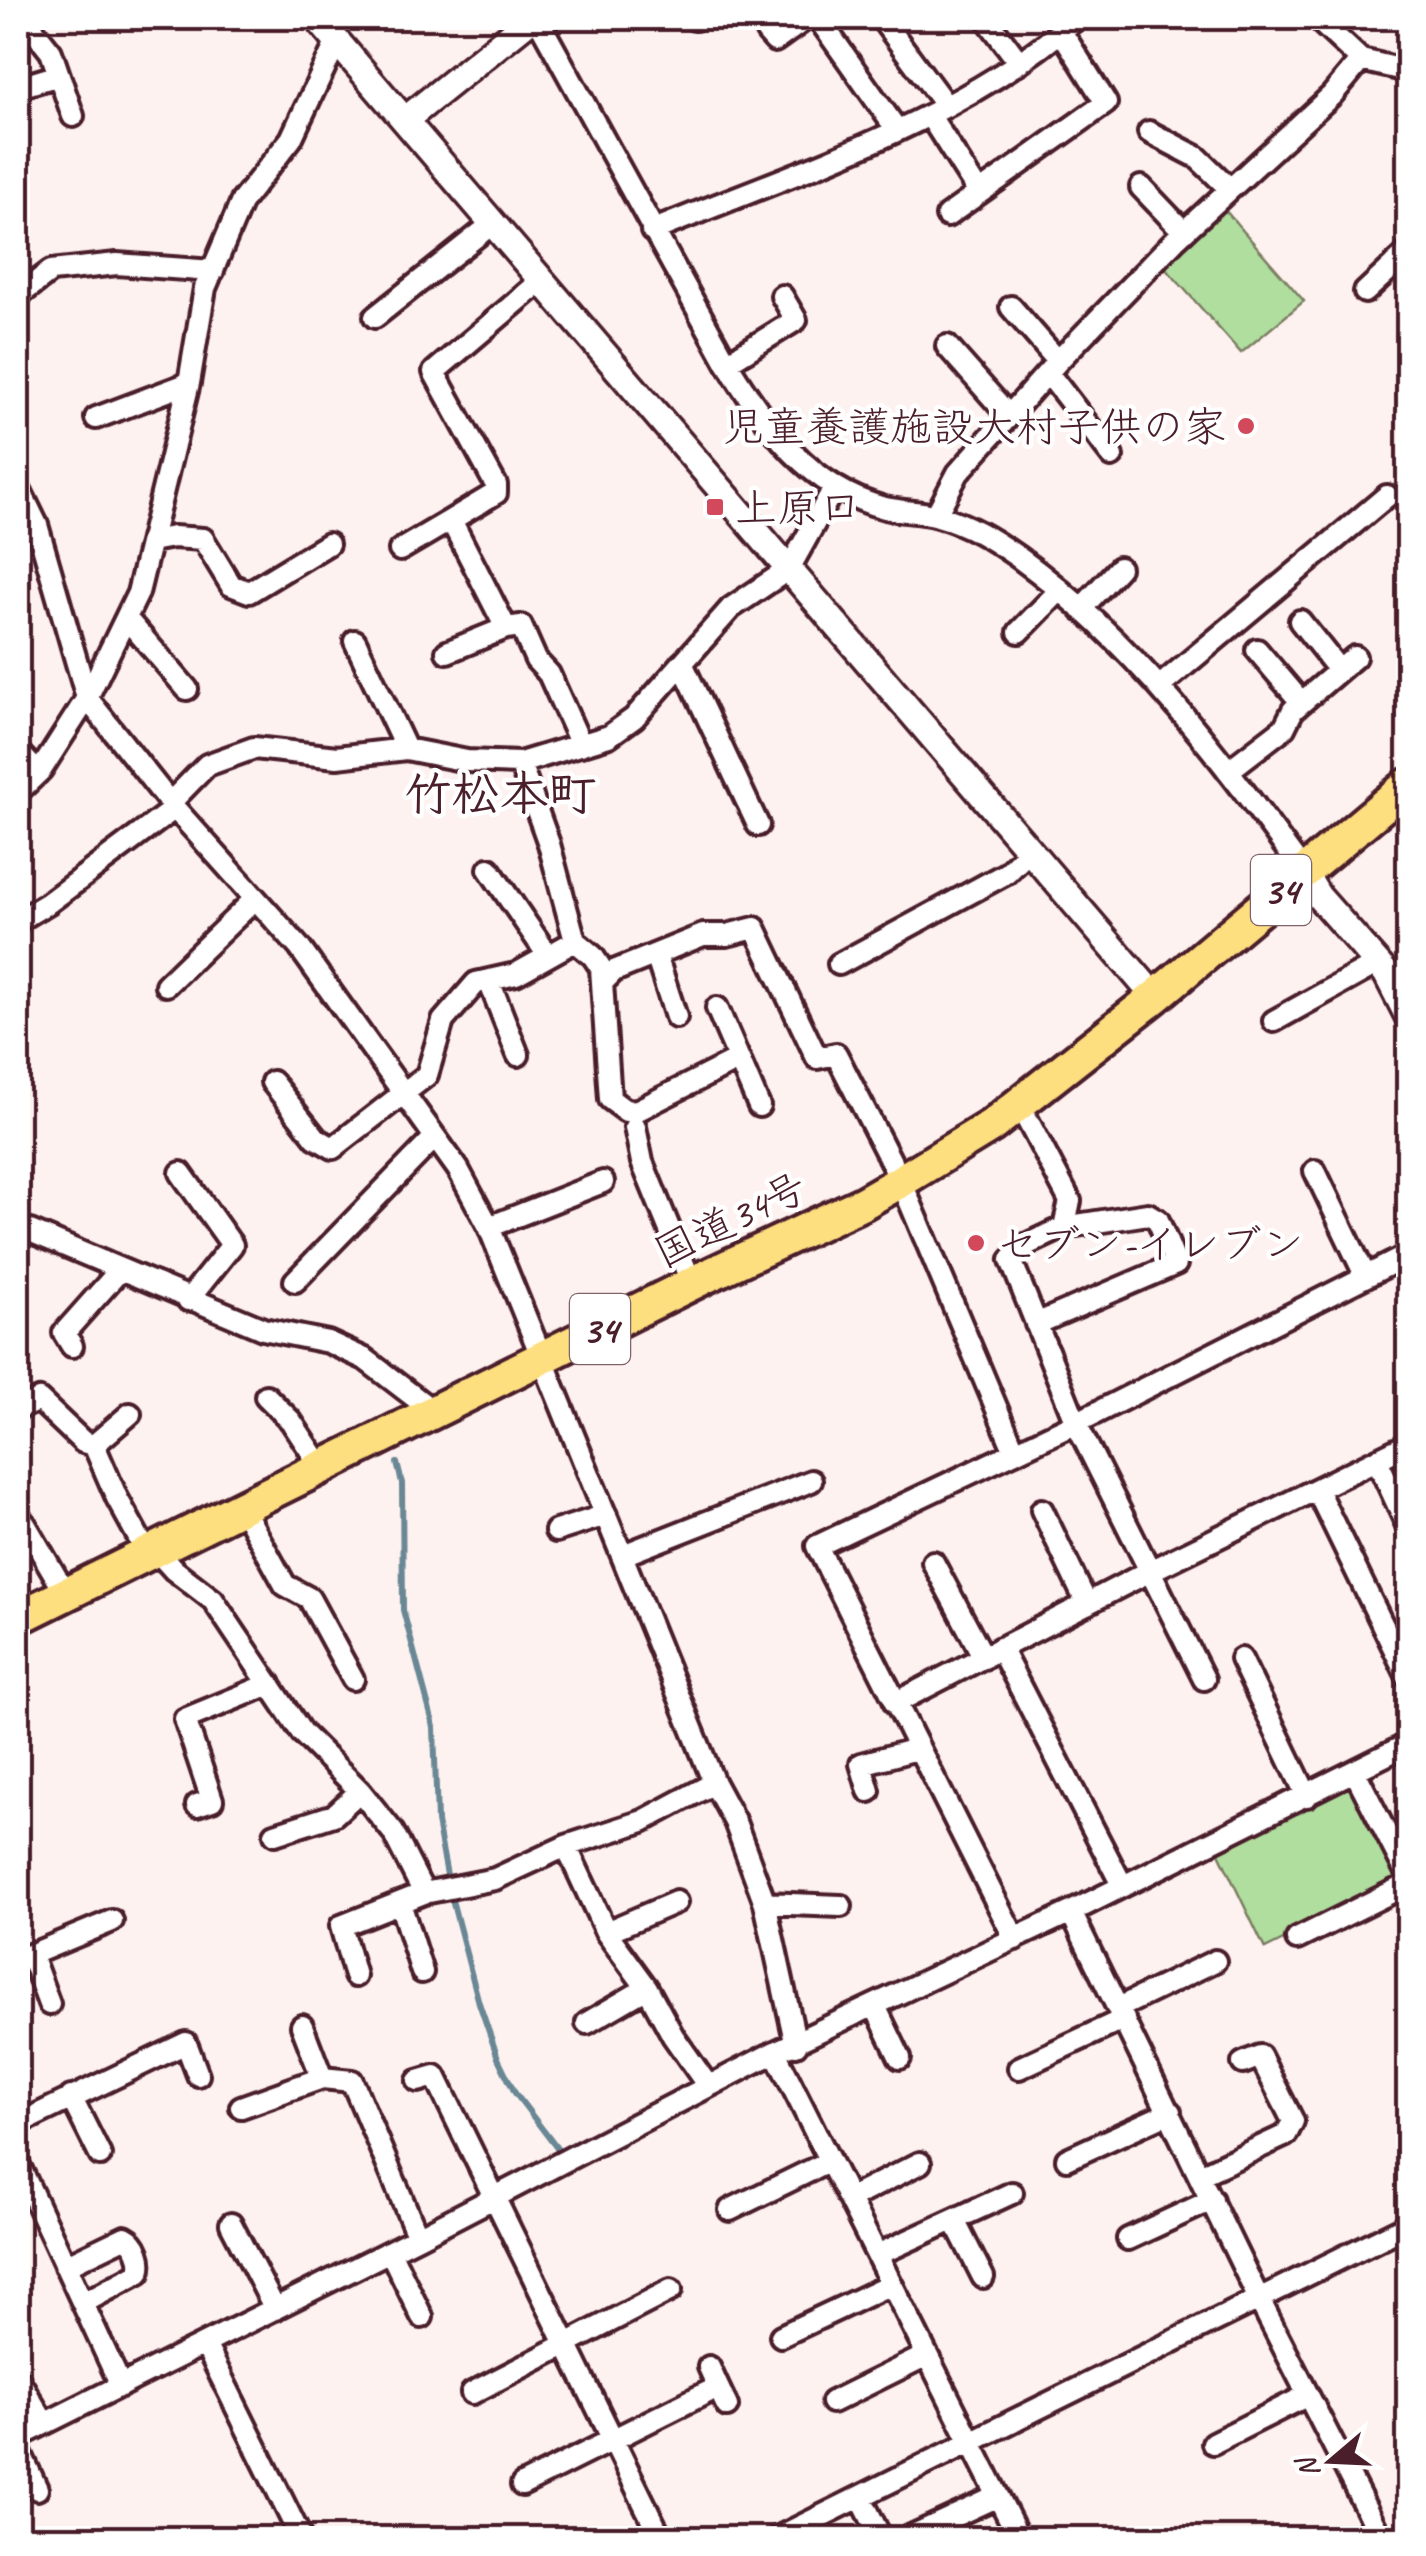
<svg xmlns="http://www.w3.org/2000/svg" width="1426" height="2556" font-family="Caveat,'Klee One',sans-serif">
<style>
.green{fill:#afde9e;stroke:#7c7e64;stroke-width:2.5}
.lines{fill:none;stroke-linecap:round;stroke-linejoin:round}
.stream{stroke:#698794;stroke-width:6}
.minor-casing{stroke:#4a1f2b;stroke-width:28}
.tertiary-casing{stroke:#4a1f2b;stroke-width:32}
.trunk-casing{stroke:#4a1f2b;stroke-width:40}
.minor{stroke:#fff;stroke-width:20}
.tertiary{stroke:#fff;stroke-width:25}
.trunk{stroke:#fddf80;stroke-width:32}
.poi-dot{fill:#d1495b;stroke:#fff;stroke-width:4}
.labels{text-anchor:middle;stroke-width:9;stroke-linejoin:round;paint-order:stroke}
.shield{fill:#fff;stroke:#80626b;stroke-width:2.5}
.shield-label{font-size:40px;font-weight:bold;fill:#4a1f2b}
.poi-label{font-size:42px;fill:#4a1f2b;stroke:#fff;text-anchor:start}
.street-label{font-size:42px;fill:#4a1f2b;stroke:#fff}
.quarter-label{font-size:48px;font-weight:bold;fill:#4a1f2b;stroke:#fff}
</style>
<rect width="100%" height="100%" fill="#fef2f0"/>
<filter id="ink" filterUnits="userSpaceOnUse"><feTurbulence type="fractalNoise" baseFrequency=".01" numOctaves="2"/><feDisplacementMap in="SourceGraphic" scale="20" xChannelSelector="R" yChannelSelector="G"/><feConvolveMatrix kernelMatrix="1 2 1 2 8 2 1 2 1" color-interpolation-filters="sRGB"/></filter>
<g filter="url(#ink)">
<path class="green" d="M1225,210L1304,301L1241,353L1164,266Z
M1356,1786L1404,1880L1265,1949L1218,1851L1349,1787Z"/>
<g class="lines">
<path class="stream" d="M397,1463L402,1483L403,1610L434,1727L437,1822L451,1896L479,2003L498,2058L515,2093L559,2151"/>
<defs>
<path id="minor" d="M24,18L51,52L73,116
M537,18L727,363C765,425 810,489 885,508C902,512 921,511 938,516C968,524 992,539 1018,557C1134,641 1219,756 1303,871
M694,18L695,19
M818,18L897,130
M881,18L946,106
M986,18L1018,61
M1316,18L1361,60L1408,71
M767,32L775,41L807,18
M26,85L59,75
M930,116L979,193
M1149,132L1197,157L1230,189
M1141,187L1184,232
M947,216L1106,103L1061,31
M652,231C797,171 957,123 1077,18
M1365,292L1408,252
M18,296L51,271L117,264L213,271
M1011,307L1058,361
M375,317L492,224
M947,346L1009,416
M727,363L796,320L782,296
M1048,373L1112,456
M96,418L189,383
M18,486L37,525L87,698L170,803L299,947L458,1169L489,1227L714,1783L735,1822L765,1903L796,2045
M936,515L958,473L1058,361L1175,240L1332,95L1361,60
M451,520L496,493V485L434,372L541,281
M151,541L173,537L203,539L231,585L249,592L328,544
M400,550L451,520L506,628L521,626L536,660L549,674L581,745
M1081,609L1119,568
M126,618L187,689
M1300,621L1339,670
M1019,632L1059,591
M355,641L406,749
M1257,650L1301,702
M447,652L506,628
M682,663L758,825
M1159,687L1387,496
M18,752L38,773
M520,763L549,844L575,941L593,956L601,968L610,1099L626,1111L638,1110L739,1059L759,1106
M1228,771L1284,728L1293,710L1355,657
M18,792L41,770L87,698L138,593L189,383L205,288L242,201L291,139L337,41
M170,803L207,765L254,748L337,757L406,749L467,761L520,763L609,736L634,718L731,608L789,569L834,488
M489,869L547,954
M18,921L48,903L175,808
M656,955L676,1017
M839,964L1007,873L1029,851
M489,981L518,1055
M603,982L614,971L703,935H727L755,928L817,1058L836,1054L901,1181L1015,1452
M166,985L255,899
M717,1008L739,1059
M1274,1021L1378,963
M272,1082L316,1138L333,1148L427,1075L443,1021L476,983L516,974L575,941
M1019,1104L1070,1201L1064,1227L1026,1245L1011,1260L1076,1423L1204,1679
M635,1127L642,1162L692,1284
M1315,1171L1365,1275
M181,1173L232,1245L188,1300
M18,1226L263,1329L328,1342L365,1359L434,1412
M489,1227L603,1182
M295,1281L435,1137
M1036,1324L1176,1264L1158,1220L1148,1214L1064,1227
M72,1346L64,1333L120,1270
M266,1396L291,1421L322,1468
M18,1409L39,1400L83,1442L94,1445
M130,1414L94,1445L117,1498L147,1553
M1377,1460L1408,1527
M1317,1490L1408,1677
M242,1507L285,1585L309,1598L353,1679
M1042,1510L1087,1604
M18,1517L25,1524L66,1594
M556,1531L606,1515
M155,1549L174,1570L213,1600L302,1733L360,1791L393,1832L424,1893
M623,1555L811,1481
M933,1562L984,1658
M1000,1648L1122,1885
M1241,1659L1307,1796
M895,1703L1150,1571L1408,1444
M1355,1772L1408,1876
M869,1791L861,1764L917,1749
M197,1805L212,1800L185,1719L270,1684
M275,1834L334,1815L360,1791
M566,1846L606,1932L676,1902
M400,1903L422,1972
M765,1903L841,1906
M1071,1912L1259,2299L1381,2538
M606,1932L647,1988
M1015,1939L817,1546L1076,1423L1408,1255
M1297,1939L1408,1884
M31,1955L49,2004
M18,1960L112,1921
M355,1976L341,1926L424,1893L495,1879L566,1846L643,1821L714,1783
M875,2006L900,2058
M1118,2008L1215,1961
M587,2023L647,1988L673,2036L708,2086
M302,2026L322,2078
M775,2052L1019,2538
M1019,2068L1124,2019
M418,2081L435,2076L661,2538
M71,2097L100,2155
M241,2107L322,2078L352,2081L418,2237
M18,2124L186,2043L198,2075
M1067,2159L1170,2112
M18,2163L121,2386
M1200,2175L1286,2135L1293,2121L1260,2056L1243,2063
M849,2199L920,2163
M730,2210L830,2161
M954,2220L983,2277
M231,2224L275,2309
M1128,2239L1212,2200
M390,2251L422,2317
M877,2255L1012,2193
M65,2266L125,2237C137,2243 143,2260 139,2273L83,2303
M781,2336L891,2284
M205,2344L301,2538
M19,2380L44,2423
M718,2387L727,2406
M472,2393L671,2290
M832,2402L927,2355
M18,2437L418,2237L775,2052L1071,1912L1408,1744
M1213,2443L1308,2395
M18,2447L37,2489
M522,2485L718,2387L709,2367
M861,2498L881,2538
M777,2538L1408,2225
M907,2538L998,2496"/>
<path id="tertiary" d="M317,18L1155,997
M405,120L532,18
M1303,871L1318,896L1386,973L1408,1016"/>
<path id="trunk" d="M18,1618L709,1275L863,1203L901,1181L991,1126L1155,997L1408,785"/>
</defs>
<use href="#minor" class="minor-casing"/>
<use href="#tertiary" class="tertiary-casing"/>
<use href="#trunk" class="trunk-casing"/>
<use href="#minor" class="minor"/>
<use href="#tertiary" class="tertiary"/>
<use href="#trunk" class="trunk"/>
</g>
</g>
<g class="poi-dot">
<circle cx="1246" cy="426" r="10"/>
<rect x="705" y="497" width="20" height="20" rx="5"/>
<circle cx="976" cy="1243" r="10"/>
</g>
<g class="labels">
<g class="shield">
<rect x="1251" y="855" width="60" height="70" rx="8"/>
<rect x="570" y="1294" width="60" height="70" rx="8"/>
</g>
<g class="shield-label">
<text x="1281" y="904">34</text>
<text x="600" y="1343">34</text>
</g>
<g class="poi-label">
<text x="1226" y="441" text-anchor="end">児童養護施設大村子供の家</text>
<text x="735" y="522">上原口</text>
<text x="996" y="1258">セブン-イレブン</text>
</g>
<g class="street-label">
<text transform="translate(730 1219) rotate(-26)" y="15">国道34号</text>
</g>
<g class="quarter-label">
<text x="500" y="810">竹松本町</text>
</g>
</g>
<rect width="1426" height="2556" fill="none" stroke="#fff" stroke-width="60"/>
<rect x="30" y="30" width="1366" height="2496" fill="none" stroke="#4a1f2b" stroke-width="4" filter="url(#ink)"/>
<g transform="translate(1331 2461) rotate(251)" stroke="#ffffff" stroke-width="8" paint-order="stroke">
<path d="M0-8L18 38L0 25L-18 38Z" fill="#4a1f2b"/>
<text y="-15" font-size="28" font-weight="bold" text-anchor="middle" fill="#4a1f2b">N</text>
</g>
</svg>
